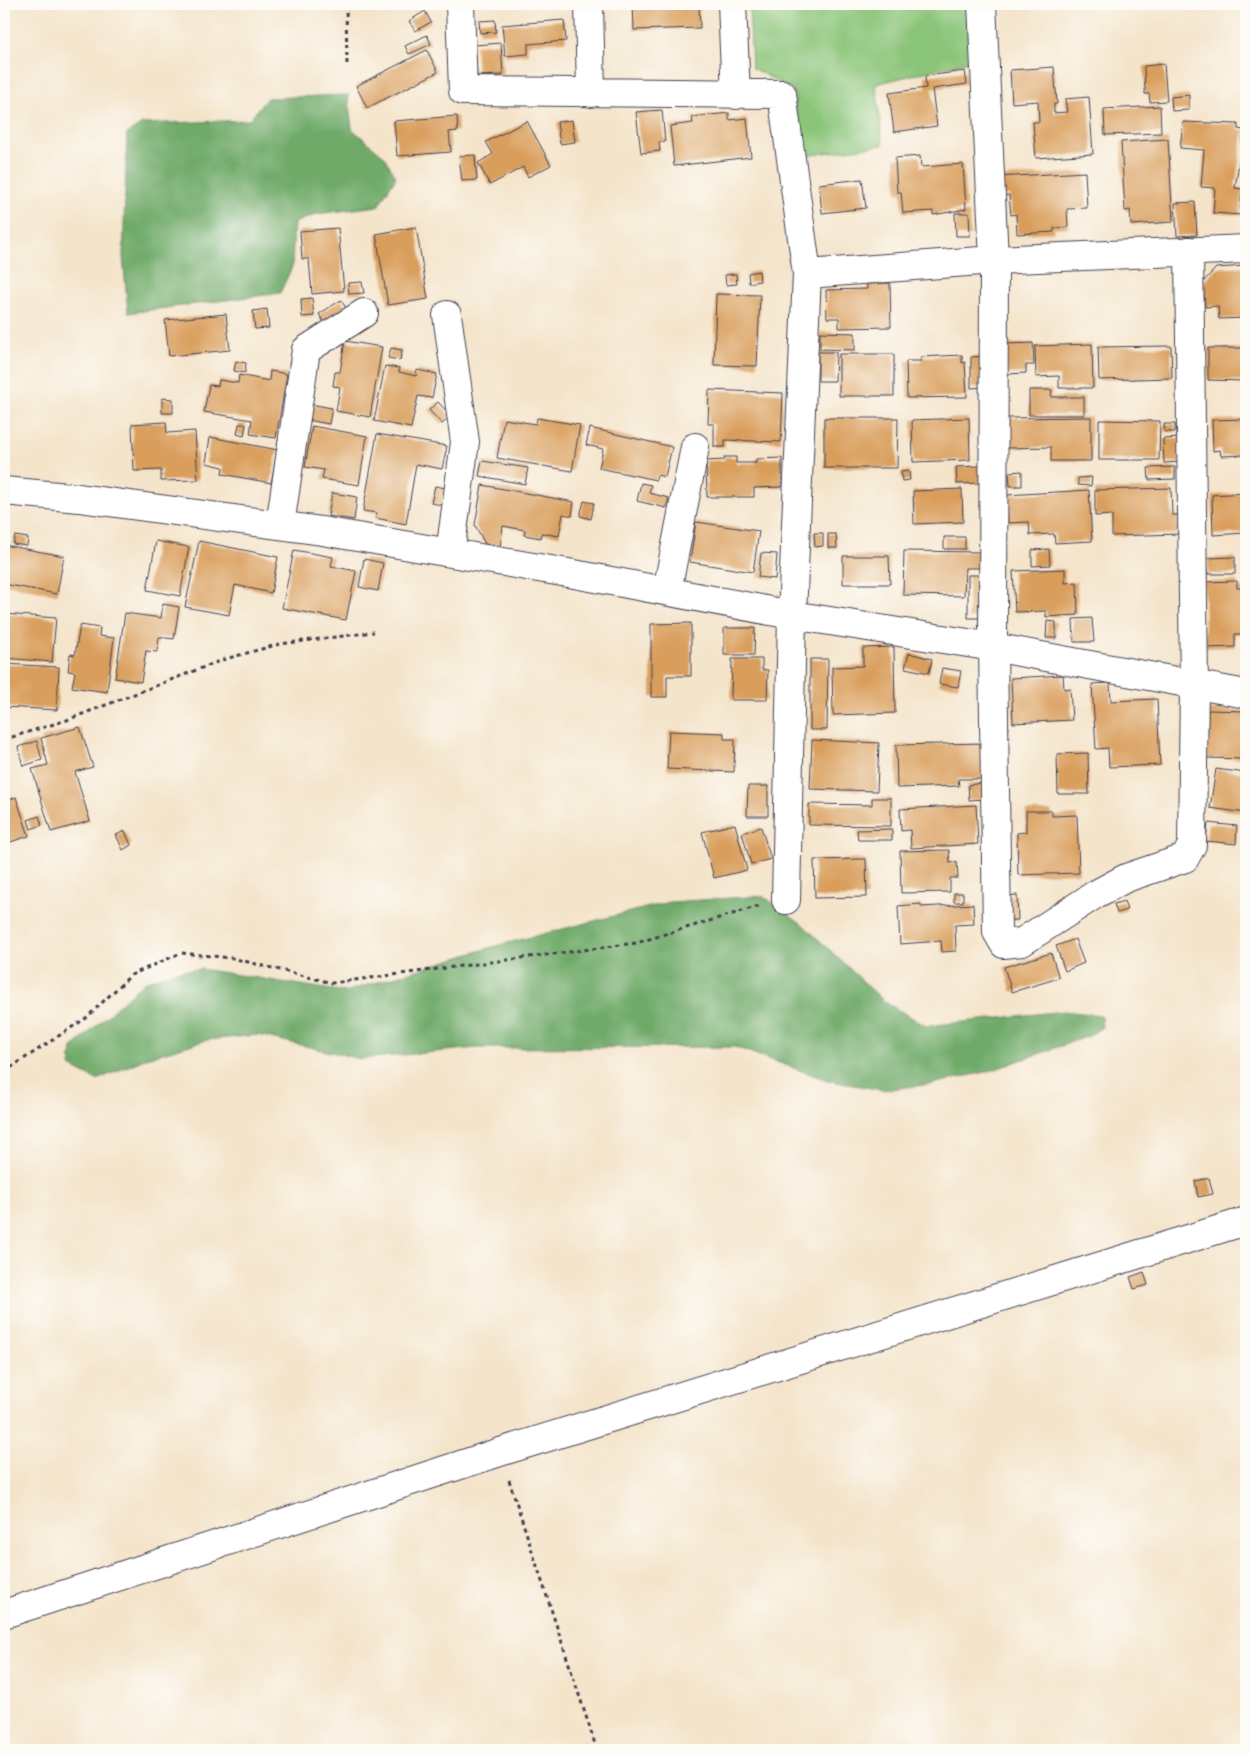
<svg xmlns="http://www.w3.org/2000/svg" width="1250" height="1754" font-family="Caveat,sans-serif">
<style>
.green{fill:#8bc579;stroke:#56745a}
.forest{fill:#70aa69;stroke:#496652}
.building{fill:#d99e5c}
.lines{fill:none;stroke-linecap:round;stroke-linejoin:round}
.street-casing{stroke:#423f50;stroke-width:30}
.path{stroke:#423f50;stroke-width:3;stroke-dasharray:4 4;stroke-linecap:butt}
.street{stroke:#fff;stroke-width:28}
</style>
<rect width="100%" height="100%" fill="#fdfcf7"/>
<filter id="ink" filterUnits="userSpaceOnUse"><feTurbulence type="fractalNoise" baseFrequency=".02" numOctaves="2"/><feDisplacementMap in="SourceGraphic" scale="10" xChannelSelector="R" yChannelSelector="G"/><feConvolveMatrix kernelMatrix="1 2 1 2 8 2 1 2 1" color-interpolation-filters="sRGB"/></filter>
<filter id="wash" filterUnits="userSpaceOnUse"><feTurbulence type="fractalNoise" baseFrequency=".0096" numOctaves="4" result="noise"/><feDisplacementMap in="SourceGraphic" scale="20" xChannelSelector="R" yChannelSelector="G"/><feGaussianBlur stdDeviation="1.12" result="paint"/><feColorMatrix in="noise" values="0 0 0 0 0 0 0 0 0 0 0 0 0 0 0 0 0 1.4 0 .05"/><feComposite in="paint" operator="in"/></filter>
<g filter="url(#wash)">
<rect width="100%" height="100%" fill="#f4e4ca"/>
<path class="green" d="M749,4H973V60L876,84L883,145L803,156L793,90L752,68Z"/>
<path class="forest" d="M348,95L352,129L384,156L396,177L378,206L317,214L294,223L292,267L280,293L128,313L123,257L127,134L142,124L249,120L267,98Z
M763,896L801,923L885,1002L926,1026L1064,1011L1101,1015L1102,1027L1089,1036L990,1071L932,1084L883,1090L830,1081L735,1047L477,1048L361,1059L258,1035L207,1040L149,1057L97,1080L70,1066L72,1048L144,982L176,971L201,969L345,992L492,947L669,902Z"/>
<g id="blocks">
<path class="building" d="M633,4H699L700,28L634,30Z
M425,11L431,22L415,31L409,21Z
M495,20L496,32L480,33L479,21Z
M564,20L566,41L528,44V54L505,56L502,25Z
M427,35L431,44L409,54L405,46Z
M501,43L503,75L477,76L475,45Z
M427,50L438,72L367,108L356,86Z
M1164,64L1167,101L1150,102L1149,94H1145L1144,66Z
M1054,67L1057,104H1054V113L1067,112L1065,99L1089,97L1093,154L1036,158L1033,122H1039L1038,101L1012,103L1010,70Z
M965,71L967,84L932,89L937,126L894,132L889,93L926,88L925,76Z
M1189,95V110L1172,111L1171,97Z
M1160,106L1161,133L1105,135L1104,109Z
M662,110L665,142H659L660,151L641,153L636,112Z
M729,113V120L747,118L751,157L674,166L670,126L693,123L692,117Z
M457,116L458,131L449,132L451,152L397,156L394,121Z
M572,120L575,142L560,144L557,122Z
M527,121L551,165L528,177L523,167L490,185L478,163L493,154L486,142Z
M1183,122L1238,124V129L1244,130L1235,188L1242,189L1240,215L1213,213L1215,188L1201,187L1204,150L1180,148Z
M1168,139L1173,222L1131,225L1130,210L1125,211L1121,142Z
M475,155L477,180L462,181L459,156Z
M920,156L921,167L963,164L966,209L933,215V211L903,213L901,192H897L895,158Z
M1085,172L1087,208L1067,209L1068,227L1054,228V232L1017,234L1016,214L1011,215L1009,195L999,196L997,177Z
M862,179L866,208L822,213L819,184Z
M1195,202L1197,235L1177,236L1175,203Z
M955,213H969L970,236H956Z
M416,227L428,299L388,305L376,234Z
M338,228L344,291L312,294L309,259H302L300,231Z
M1246,266V318L1219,319L1218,306L1205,307L1203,282L1216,268Z
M759,271L760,281L749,283L748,273Z
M736,274L737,284L726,285L725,275Z
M362,282L364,293L349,294L348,283Z
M890,283L891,327L839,328V318H827L826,290L867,289V284Z
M716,294L760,295L757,366L714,365Z
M312,298L314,316L302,317L301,299Z
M341,300L349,313L326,326L319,314Z
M267,309L269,328L255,329L253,311Z
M226,314L230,350L169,356L165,320Z
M820,332L855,333V350L820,349Z
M345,341L382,347L370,417L336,411L340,387L333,386L335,372H340Z
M1033,343L1034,365H1026V373L1007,374L1005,344Z
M1092,344L1093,388H1059V376L1036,377L1035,346Z
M1171,346L1172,378L1099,380L1098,347Z
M391,348L402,350L400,360L388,358Z
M1208,348H1246V381L1208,380Z
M818,352H836L835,381H818Z
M839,354H894V396H839Z
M962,355V363L965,362L967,397L907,398L906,361H921V357Z
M984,356L985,387L971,388V357Z
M236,361L246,363L245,373L234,371Z
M385,366L399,368V372L416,376L417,370L437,374L432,398L418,396L411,428L374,421Z
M270,371L287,374L276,438L250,434L252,420L204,412L209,385L218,386L219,380L238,383L239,375L269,381Z
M709,390L783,393L781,442L725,440V447H714V424H708Z
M1029,390H1052L1051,397H1084V415H1029Z
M162,398L173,399V413H162Z
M438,402L451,416L442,424L429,410Z
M310,404L332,408L329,424L307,420Z
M1091,417V461H1051V447L1007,448V418Z
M537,418L580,425L572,471L497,458L504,419L536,424Z
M824,418H898L897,468H824Z
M969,418L970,460L913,462L912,420Z
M1246,419V455L1221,456L1220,450L1213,451L1212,420Z
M1099,420L1160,421L1159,460H1099Z
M166,422L167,433L195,431L198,480L161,481V470L134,471L132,424Z
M239,424H246L244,436L237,434Z
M1164,424H1175V432H1165Z
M312,426L367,436L359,485L322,479L324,470L305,467Z
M590,428L672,447L665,477L657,475L656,480L599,468L603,449L586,445Z
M377,434L447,446L442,469L416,464L406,524L375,518L377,513L363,511Z
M210,437L278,450L271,483L222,474L223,467L206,463Z
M1180,438V462L1164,463L1163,439Z
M724,457H736V463H756V459L782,458V487L754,488V497H707L706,461L725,460Z
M482,461L528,468L525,484L479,476Z
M981,466V483L957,484L956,467Z
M1175,467V479L1149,480L1148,468Z
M909,471L910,480L902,481L901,472Z
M1022,471V486H1010L1009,472Z
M1092,477L1091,486L1078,485V478Z
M641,483L651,485L649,493L669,498L666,508L637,501Z
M482,485L574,502L572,516L563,514L559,536L541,533V538L524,535L525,530L503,526L500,547L485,544L475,525Z
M435,486L446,488L442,505L431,503Z
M1171,488L1172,515H1178L1179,534L1112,536V515L1095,516V490Z
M962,489L963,522L914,524L913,491Z
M1089,490L1092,541L1055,543L1054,534L1030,535L1029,522L1008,523L1007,495Z
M332,493L357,497L354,520L328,516Z
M1246,493V533L1213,535L1212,495Z
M584,501L594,503L591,519L580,516Z
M696,522L759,531L753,572L690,562Z
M814,533H823V546L815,547Z
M828,534H836L837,548H828Z
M15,536L28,538L27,546L13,544Z
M944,537H965V549H944Z
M156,541L189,547L180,596L147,590Z
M199,541L278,557L271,593L235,585L229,615L185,607Z
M4,545L64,556L57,594L4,584Z
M1049,549L1050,565L1032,566V550Z
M294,550L333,557L331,566L356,571L346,620L282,608Z
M904,551L982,552V568H965L964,596L903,595Z
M761,553L777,554L775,579L758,577Z
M843,556H889L890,584H843Z
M1235,557V574H1208V558Z
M364,559L383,563L378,591L359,587Z
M1065,569V583L1077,582L1078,615L1046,617V611L1015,612L1013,571Z
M968,575H983V618H968Z
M1237,581V588H1246V634H1235V647L1205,648L1204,582Z
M163,604L179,607L174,639L159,637L157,652L146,651L141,682L115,678L125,613L161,618Z
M4,614L56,618L52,662L4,658Z
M1092,618L1094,642H1074L1073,619Z
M1047,621L1056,622V638H1046Z
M691,623V676H667V697H651V624Z
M80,625L100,628L99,636L114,638L107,692L72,687L75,672L68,671L70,654L75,655Z
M724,628H755L754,655H724Z
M894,647L895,713L833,715L832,667L863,666V648Z
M909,653L932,659L929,673L905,668Z
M732,659H762V670H768L767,700H731Z
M810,659H828L827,730H810Z
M4,664L59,667L57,710L4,707Z
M942,668L961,671L958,687L939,684Z
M1063,675L1064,689L1070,688L1072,720L1013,723L1011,678Z
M1110,683L1111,701L1157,699L1160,765L1109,767L1108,748L1096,749L1092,684Z
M1208,710L1246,711V759L1207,758Z
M80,727L93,767L75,772L90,821L51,832L32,769L48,765L41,738Z
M669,731L724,733V739H735L734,772L667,769Z
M812,740L879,743L877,791L810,789Z
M37,741L42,760L23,766L18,747Z
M985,743L986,779H958L959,786L897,788L896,745Z
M1088,753L1089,794H1058L1057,754Z
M1216,769L1246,773V813L1210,808Z
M983,783L984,799L969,800L968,785Z
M748,786H768V816H747Z
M4,795L6,801L16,797L29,836L4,844Z
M872,798H891V826L809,825V804L872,805Z
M976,805L978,844L911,848L910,830L901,831L900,809Z
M1026,811H1052V816L1077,815L1079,873L1018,875L1017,833L1026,832Z
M39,816L42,825L31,829L28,820Z
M1208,823L1237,826L1236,844L1206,841Z
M735,824L747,870L714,878L702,832Z
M761,827L771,859L751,864L742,833Z
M892,829V840H858L857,830Z
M125,831L131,845L123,850L116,835Z
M949,850L950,863L957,862L958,878H950V892L901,893L900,851Z
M866,859L867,897L815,898L814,860Z
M954,893H963V902H954Z
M1017,895L1018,920H1008L1007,896Z
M1124,901L1127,910L1117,913L1114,904Z
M921,904V907L973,904L974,924L955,925L956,951L942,952L941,941L900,944L898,906Z
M1075,939L1084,963L1065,971L1056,946Z
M1051,953L1059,978L1012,992L1004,967Z
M1209,1178L1213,1194L1198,1197L1195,1181Z
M1144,1272L1148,1285L1134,1289L1130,1277Z"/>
</g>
</g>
<g filter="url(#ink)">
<use href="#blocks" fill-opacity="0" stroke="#423f50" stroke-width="1"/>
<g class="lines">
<defs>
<path id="street" d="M460,4L463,91L782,94L807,274L792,615L786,900
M589,4L591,93
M732,4L736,95
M982,4L994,260L993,647L997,932L1004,944L1022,942L1096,894L1126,878L1185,858L1192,845L1194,686L1189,251
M807,274L994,260L1246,249
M447,315L465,442L450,553
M4,491L79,498L322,531L574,574L792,615L993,647L1246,694
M280,525L306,350L364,313
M667,591L695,447
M4,1614L500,1452L1246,1221"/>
</defs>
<use href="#street" class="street-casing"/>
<path class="path" d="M346,4L347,65
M4,736L12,737L67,720L225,659L280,644L374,632
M4,1072L86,1018L131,975L181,953L232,958L332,983L636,943L759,906
M509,1480L597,1750"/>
<use href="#street" class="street"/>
</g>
</g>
<rect width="1250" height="1754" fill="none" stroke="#fdfcf7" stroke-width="20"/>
</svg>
